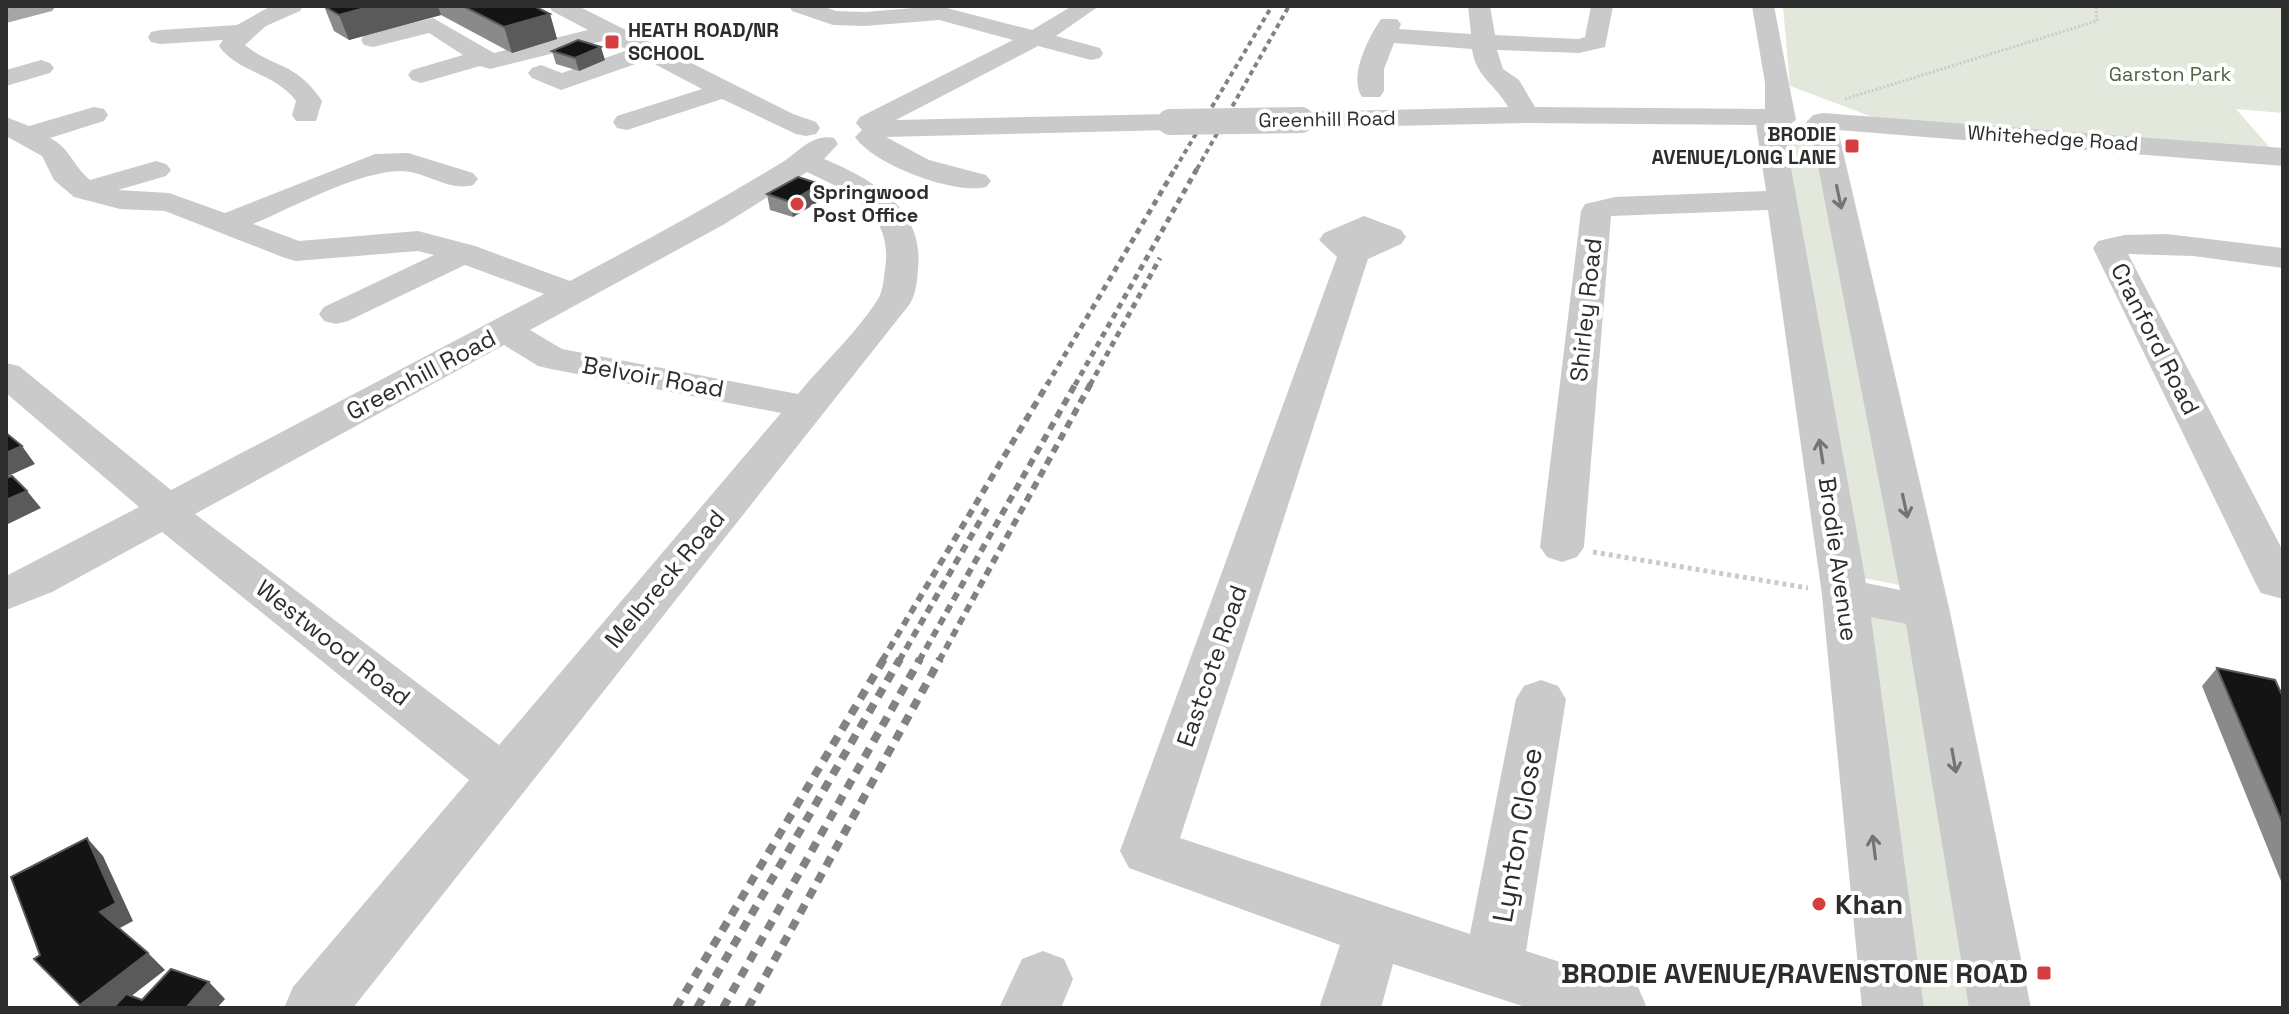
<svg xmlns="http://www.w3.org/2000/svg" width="2289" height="1014" font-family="'Space Grotesk',sans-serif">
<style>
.green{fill:#e2e9dc}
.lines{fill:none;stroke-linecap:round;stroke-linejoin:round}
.path-far1{stroke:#cacaca;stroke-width:3;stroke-dasharray:2 2;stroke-linecap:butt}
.path{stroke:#cacaca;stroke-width:5;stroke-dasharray:4 4;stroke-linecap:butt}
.minor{fill:#cacaca;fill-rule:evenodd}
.major{fill:#a5a5a5;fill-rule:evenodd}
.rail-far3{stroke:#828282;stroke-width:4;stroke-dasharray:5 4;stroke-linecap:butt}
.rail-far2{stroke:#828282;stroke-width:5;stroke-dasharray:6 5;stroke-linecap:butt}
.rail-far1{stroke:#828282;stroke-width:6;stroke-dasharray:8 6;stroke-linecap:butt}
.rail{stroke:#828282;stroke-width:8;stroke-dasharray:10 8;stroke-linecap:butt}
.minor-bridge{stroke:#cacaca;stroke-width:26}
.wall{fill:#8a8a8a}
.shaded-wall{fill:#5a5a5a}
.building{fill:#141414;stroke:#5a5a5a;stroke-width:2}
.oneway{stroke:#747474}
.poi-dot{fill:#d3403f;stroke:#fff;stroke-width:3}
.labels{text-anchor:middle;stroke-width:8;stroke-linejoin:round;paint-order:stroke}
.far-poi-label{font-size:20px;font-weight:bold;fill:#2d2d2d;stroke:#fff;text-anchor:start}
.far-park-label{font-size:20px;fill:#4d643f;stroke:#fff}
.far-street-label{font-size:20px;fill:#2d2d2d;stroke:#fff}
.street-label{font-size:24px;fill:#2d2d2d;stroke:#fff}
.near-street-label{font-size:28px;fill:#2d2d2d;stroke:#fff}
.near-poi-label{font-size:28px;font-weight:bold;fill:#2d2d2d;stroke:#fff;text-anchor:start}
</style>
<rect width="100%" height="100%" fill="#fff"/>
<path class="green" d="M1783,6H2283V113L2236,109L2272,150L1875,118L1790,86Z
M1778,129L1814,132L1905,586L1858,577Z
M1865,615L1914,626L1976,1008H1917Z"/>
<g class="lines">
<path class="path-far1" d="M1845,99L2097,21L2096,6"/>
<path class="path" d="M1593,552L1808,588"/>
<path class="minor" d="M271,6H303L300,11L266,26L245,45C276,70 295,61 322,101L316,121H296L292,115L296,101C276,73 238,73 219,46L223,40L160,44L151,42L148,37L151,32L160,30L237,25Z
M549,6H578L793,114L816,122L820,128L816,134L806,136L796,134L722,99L627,130L617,128L613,122L617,116L702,89L647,60L561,90L532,78L528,73L532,68L541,65L562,73L628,50L607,40L490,69L480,66L421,83L412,80L408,75L412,70L463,55L429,33L373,47L364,45L361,40L364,35L433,18L494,53L588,30L552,11Z
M789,6H822L836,11L865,12L939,6L1032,30L1072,6H1099L1056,36L1100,48L1103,53L1100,58L1091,60L1038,46L896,120L1170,114L1180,116L1184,122L1180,128L1170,130L886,137L929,160L986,175L991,181L986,187C955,195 874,165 855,137L862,130L856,123L860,117L1013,40L939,20L865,26L833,25L792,11Z
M1468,6H1490L1495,35L1579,39L1585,37L1591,6H1613L1605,47L1579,53L1497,50L1503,69L1519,80L1535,107L1765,109V83L1752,6H1774L1796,120L1784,129L1866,583L1900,590L1812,135L1802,127L1813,115L1823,113L2283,148V166L1838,130L1950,612L2031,1008H1969L1906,624L1871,617L1924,1008H1862L1822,595L1768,210L1611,216L1584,547L1577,557L1562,562L1547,557L1540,547L1581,211L1585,204L1615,197L1766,191L1756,125L1526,123L1301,128L1291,126L1287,120L1291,114L1301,112L1508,107C1496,85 1475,76 1472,49L1394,43L1384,69V91L1380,97H1362C1348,76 1369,37 1381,19H1397L1401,24L1399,29L1471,34Z
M41,60L50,63L54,68L50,73L6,86V70Z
M94,107L104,109L108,115L104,121L50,138C70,148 73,166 90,180L156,161L166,164L171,170L166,176L118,190L169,193L225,213L375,154L408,153L473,173L478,179L473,185C448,192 426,171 401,171C359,171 294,207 253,224L299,241L418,231L475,246L570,281C641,243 712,205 781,163C799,152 812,133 834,138L838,144L824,159C872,179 925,209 918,269C917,282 916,295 909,305L353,1008H284L293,987L469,780L162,532L52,592L6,610V576L139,507L6,393V363L19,366L171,490L544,294L465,265L348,321L336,324L324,321L319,314L324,307L434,255L418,251L296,261L285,258L165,211L120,209L74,197L54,180L42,156L6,136V117L29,126ZM807,172C850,192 894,214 885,269C884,278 883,291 878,299C859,330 822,365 798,394L562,349L530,330L723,225ZM504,345L538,366L551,369L781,413L499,745L195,514Z
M1364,216L1401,230L1406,237L1401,244L1368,259L1180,838L1470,934L1516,699L1524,686L1541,680L1558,686L1566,699L1526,951L1638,987L1647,1008H1528L1393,964L1381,1008H1319L1340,945L1129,868L1120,851L1337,257L1319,240L1324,233Z
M2167,234L2283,248V268L2193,256L2128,254L2283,551V599L2261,593L2255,582L2093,248L2098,241L2124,235Z
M1043,951L1064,959L1073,979L1061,1008H999L1022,959Z"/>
<path class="major" d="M16,6H56L52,11L6,23V9Z"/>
<path class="rail-far3" d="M1175,169L1272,6
M1197,169L1289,6"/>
<path class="rail-far2" d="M1047,385L1176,167
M1075,385L1198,167
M1090,385L1160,258"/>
<path class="rail-far1" d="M882,661L1048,383
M899,661L988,507
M919,661L1076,383
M939,661L1091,383"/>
<path class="rail" d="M676,1008L884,659
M697,1008L900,659
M723,1008L920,659
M748,1008L940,659"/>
<path class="minor-bridge" d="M1170,122L1301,120"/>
</g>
<path class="wall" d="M324,6H534L550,14L557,39L512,53L441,15L349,40L334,31Z
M552,51L605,60L579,71L556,64Z
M767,194L823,199L793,217L770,210Z
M2217,668L2283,697V886L2202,686Z"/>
<path class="shaded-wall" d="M372,6H438L441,15L349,40L339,15Z
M550,14L557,39L512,53L504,27Z
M601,47L605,60L579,71L575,58Z
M820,184L823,199L793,217L790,202Z
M22,446L35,464L6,477V453Z
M27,491L41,508L6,525V500Z
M87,838L103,856L133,921L118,929L100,912Z
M148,953L165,970L116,1008H83L80,1005Z
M209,982L225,999L217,1008H186Z"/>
<path class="building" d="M324,6H372L339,15Z
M463,6H534L550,14L504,27Z
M578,40L601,47L575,58L552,51Z
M798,177L820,184L790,202L767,194Z
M6,433L22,446L6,453Z
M12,476L27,491L6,500V478Z
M2217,668L2275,680L2283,697V824Z
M87,838L116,903L100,912L148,953L80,1005L34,959L40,955L11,877Z
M171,969L209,982L186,1008H113L126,994L142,1000Z"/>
<defs><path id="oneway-shaft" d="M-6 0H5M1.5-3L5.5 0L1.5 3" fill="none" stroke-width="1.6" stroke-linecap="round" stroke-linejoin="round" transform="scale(2)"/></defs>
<g class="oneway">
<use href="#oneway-shaft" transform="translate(1839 197) rotate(78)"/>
<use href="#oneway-shaft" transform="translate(1821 451) rotate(-99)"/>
<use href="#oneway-shaft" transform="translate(1905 506) rotate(78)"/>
<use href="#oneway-shaft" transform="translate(1954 761) rotate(80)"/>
<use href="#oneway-shaft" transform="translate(1874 847) rotate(-97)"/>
</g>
<g class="poi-dot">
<rect x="604" y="34" width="16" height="16" rx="4"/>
<rect x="1844" y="138" width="16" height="16" rx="4"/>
<circle cx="797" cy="204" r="8"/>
<circle cx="1819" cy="904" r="8"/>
<rect x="2036" y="965" width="16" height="16" rx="4"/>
</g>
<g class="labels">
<g class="far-poi-label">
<text x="628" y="37">HEATH ROAD/NR<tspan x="628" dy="23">SCHOOL</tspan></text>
<text x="1836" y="141" text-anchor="end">BRODIE<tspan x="1836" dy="23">AVENUE/LONG LANE</tspan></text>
<text x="813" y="199">Springwood<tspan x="813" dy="23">Post Office</tspan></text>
</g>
<g class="far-park-label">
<text x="2170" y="81">Garston Park</text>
</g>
<g class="far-street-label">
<text transform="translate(1327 119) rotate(-1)" y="7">Greenhill Road</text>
<text transform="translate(2053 138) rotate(4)" y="7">Whitehedge Road</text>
</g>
<g class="street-label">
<text transform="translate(1586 310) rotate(-84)" y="8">Shirley Road</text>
<text transform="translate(2155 339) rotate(63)" y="8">Cranford Road</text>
<text transform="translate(421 375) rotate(-28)" y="8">Greenhill Road</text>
<text transform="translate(653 377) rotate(10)" y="8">Belvoir Road</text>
<text transform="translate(1838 559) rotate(82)" y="8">Brodie Avenue</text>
<text transform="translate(665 579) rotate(-50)" y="8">Melbreck Road</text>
<text transform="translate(333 643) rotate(38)" y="8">Westwood Road</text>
<text transform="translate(1212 666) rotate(-71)" y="8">Eastcote Road</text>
</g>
<g class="near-street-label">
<text transform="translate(1517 835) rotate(-80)" y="10">Lynton Close</text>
</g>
<g class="near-poi-label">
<text x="1835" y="914">Khan</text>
<text x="2028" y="983" text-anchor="end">BRODIE AVENUE/RAVENSTONE ROAD</text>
</g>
</g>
<rect width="2289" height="1014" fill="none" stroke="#2d2d2d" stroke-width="16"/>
</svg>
